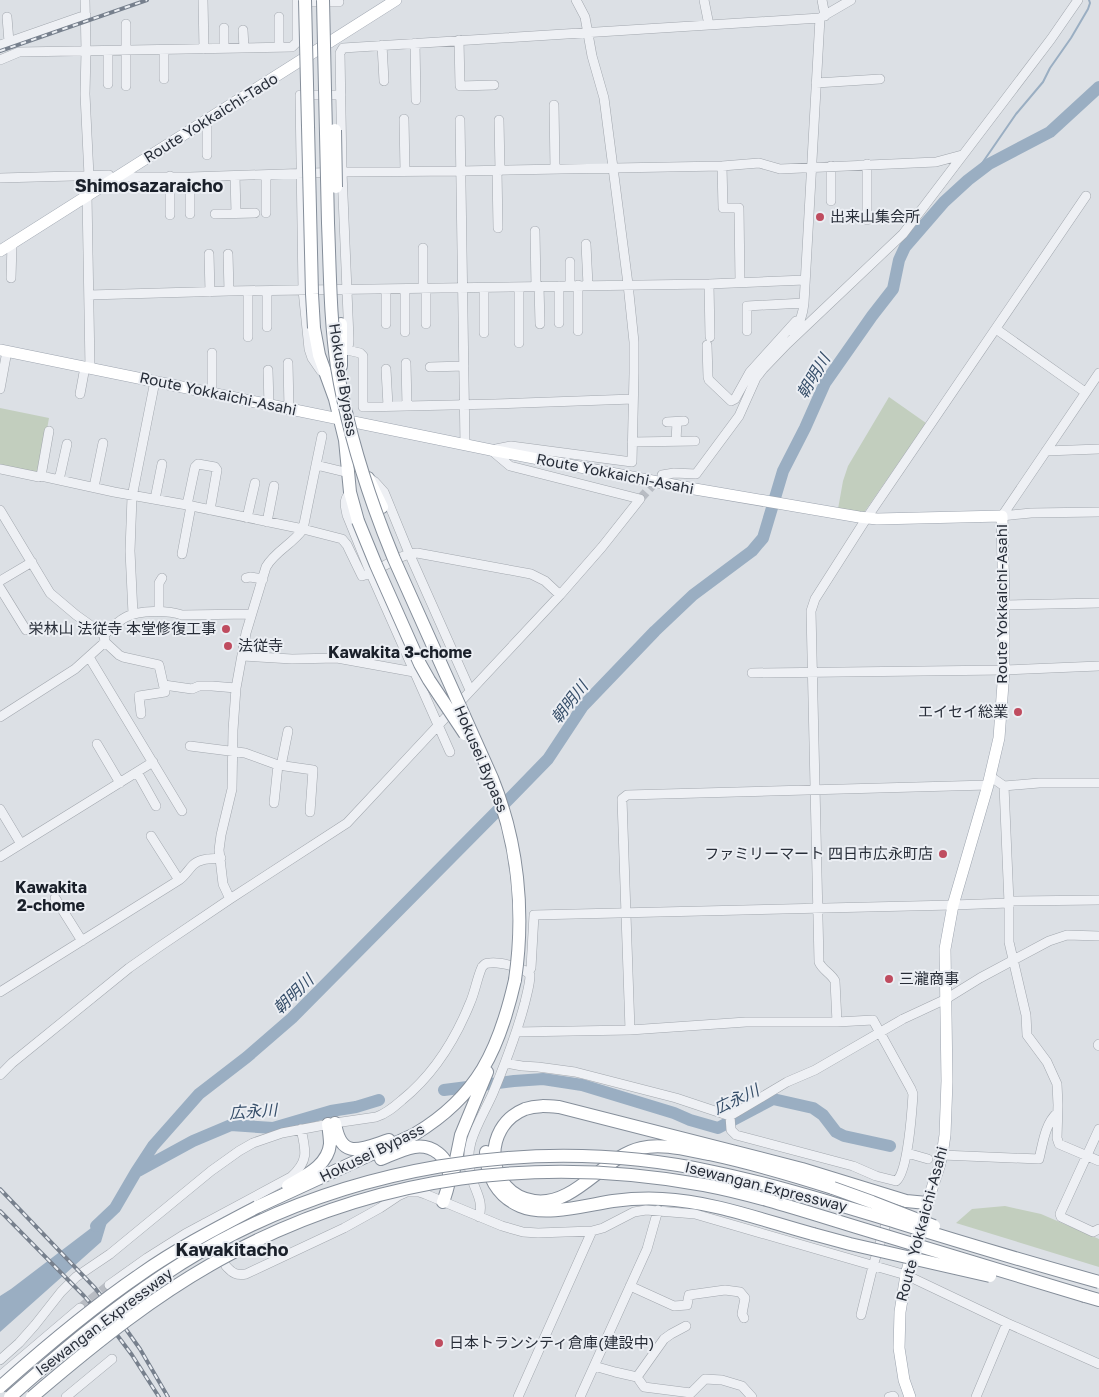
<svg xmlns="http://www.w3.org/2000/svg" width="1099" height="1397" font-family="'Golos Text','Noto Sans JP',sans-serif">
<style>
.green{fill:#c2cebe}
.water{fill:#9aaec2}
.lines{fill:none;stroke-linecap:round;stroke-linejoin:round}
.stream{stroke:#9aaec2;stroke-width:2}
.river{stroke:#9aaec2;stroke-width:12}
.minor-tunnel{stroke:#b8bcc3;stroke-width:9;stroke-dasharray:9 4.5;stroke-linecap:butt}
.minor-casing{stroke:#a2a7ae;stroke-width:10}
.major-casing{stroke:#9da4af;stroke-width:12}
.highway-casing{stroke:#858e9a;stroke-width:14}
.minor{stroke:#eef0f4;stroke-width:9}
.major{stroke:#fff;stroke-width:11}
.highway{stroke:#fff;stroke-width:12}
.rail-casing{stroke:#77808d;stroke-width:4}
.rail{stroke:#ebeef3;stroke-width:2;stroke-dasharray:5.5;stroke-linecap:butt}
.highway-bridge-casing{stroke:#858e9a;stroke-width:14;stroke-linecap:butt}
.highway-bridge{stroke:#fff;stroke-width:12}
.poi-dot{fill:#bf4c5f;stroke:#ebeef3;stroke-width:2}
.labels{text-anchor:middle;stroke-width:4;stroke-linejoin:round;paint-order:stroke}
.street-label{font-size:15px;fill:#282e39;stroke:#ebeef3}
.poi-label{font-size:15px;fill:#282e39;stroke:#ebeef3;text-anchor:start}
.water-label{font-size:16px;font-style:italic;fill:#364e69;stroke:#ebeef3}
.neighbourhood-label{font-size:16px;font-weight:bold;fill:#1a202a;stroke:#ebeef3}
.quarter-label{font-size:18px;font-weight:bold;fill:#1a202a;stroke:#ebeef3}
</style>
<rect width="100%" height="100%" fill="#dce0e5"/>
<path class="green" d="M889,397L926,423L863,514L838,509L843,481L848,466Z
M0,408L49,418L39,474L0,466Z
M1005,1206L1041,1214L1099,1239V1267L956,1223L972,1209Z"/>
<path class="water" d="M116,1209L107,1222L101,1242L0,1332V1296L11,1289Z"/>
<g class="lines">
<path class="stream" d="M974,175L1016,114L1043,82L1050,68L1071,38L1088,9L1090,3L1089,0"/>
<path class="river" d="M444,1090L514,1081L543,1079L582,1085L674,1113L690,1120L718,1128L773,1099L813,1108L823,1115L836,1132L844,1136L890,1146
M138,1171L193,1141L231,1125L273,1128L331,1111L356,1107L379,1100
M96,1226L115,1208L136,1172L153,1146L199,1094L247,1057L292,1018L509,799L548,759L583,706L655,631L693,595L752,551L763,538L783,471L805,428L825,383L872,316L893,289L899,260L905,247L944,202L968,180L989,164L1050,132L1099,87"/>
<path class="minor-tunnel" d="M640,499L658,479
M80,1308L109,1285"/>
<defs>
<path id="minor" d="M85,0L86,51L85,94L89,176L87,195L90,368
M203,0L204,49
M704,0L709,25
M822,0L825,16
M300,2H339L338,0
M7,17L9,42
M279,17V47
M126,24V86
M224,28V48
M243,30L244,48
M459,40L460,86L494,85
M415,43L416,100
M0,45L86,15
M382,45L384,81
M108,51V84
M0,60L19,52L292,47L297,42V0
M164,79V50
M816,83L880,79
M554,105L555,169
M404,119L405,171
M460,120L465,445
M499,120L500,171
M207,121V155
M722,166L723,208H739L740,282
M497,171L498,228
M266,175V213
M235,176L236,213
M118,177H190L342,172L460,171L722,166L759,163L780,169L936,162L962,155
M0,178L109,175
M831,201V166
M190,214V177
M215,214L255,213
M170,215V176
M867,220V164
M535,231L536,287
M586,244L588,285
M423,248V289
M209,254L210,292
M228,254L229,291
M11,278L12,244
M709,284L710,337
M578,285V331
M539,286L540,324
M570,286V262
M519,287V343
M405,289V332
M248,291V337
M267,291V327
M89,295L229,291L709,284L805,280
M559,323V286
M386,324V289
M426,324V289
M996,329L1085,392
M747,331V306L804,303
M484,333V288
M794,333C800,323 803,314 804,303L820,18
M707,345L708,377L709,380L731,401L735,399L750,372L796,321
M347,350L360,353L363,356V407L495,404L633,399
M212,353V393
M341,354C348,350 349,346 349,339L342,172L340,53L343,48L820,18L851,0
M288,363L289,409
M406,363L407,406
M430,367L464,366
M386,369L388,406
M268,370L269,405
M321,371L312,358L309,349L303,290L300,95H341
M0,389L7,351
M80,394L85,367
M667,422L684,421
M676,441L677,422
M632,442L695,441
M496,449L511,446L632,462L634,373V342L628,284L604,98L592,56L585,17L576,0
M1046,451L1099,449
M316,465L322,436
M0,469L39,477L41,476L114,492L187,505L303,529L342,539L347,545L362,576C380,571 398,554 417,553L531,574L545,581L560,595
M662,475L674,473L696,474L739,416L756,378L763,369L787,344L903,234L1051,39L1078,0
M41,476L49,431
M369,478L375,482L384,492L409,553L470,690
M59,480L67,444
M94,487L103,443
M350,492C343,501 345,505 347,515L371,574L450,752
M155,499L162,464
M187,505L195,467L198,464L215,467L217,470L210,510
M0,510L50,593L76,615L104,635
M1002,516L1099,373
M1002,516L1031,513L1099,512
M247,518L255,483
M267,522L274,486
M182,554L191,506
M246,578L250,577L263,579
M0,581L32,562
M0,588L26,630
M1004,605L1099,603
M159,611V583L162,578
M133,614L130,551L132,497L155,381
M104,635C110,629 118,621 126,617C139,610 168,610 182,615L251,614
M105,642L119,655L123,657L159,665L165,692L139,696L141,714
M242,656L292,659L337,658L414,672
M89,657L182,811
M752,673L1004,670L1099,666
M164,685L192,689L199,686H212L236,688
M0,717L75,669L105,642L104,635
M97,744L120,783
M190,746L245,753L278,765L313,770L310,812
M281,766L288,731
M137,772L156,806
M990,778L994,779L1004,786L1039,783H1099
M1004,786L1009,903V942L1026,1015L1027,1035L1047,1062L1057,1084L1058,1105L1057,1138L1059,1144L1099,1161
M274,803L278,765
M0,809L21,844
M151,836L179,880
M0,857L153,762
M55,898L82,941
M230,899L223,884L219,850L221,835L232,789L233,730L236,688L246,633L266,567C275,551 293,544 303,529L316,465L349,473
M528,972L531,968L534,915L953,905L1009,903L1013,901L1099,900
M0,992L179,880C185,876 188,870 193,865C200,858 211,859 221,858
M837,1022L835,981C831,973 822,970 819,962L811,611L815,599L866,519L1086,196
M630,1030L622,799L627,795L988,785
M516,1032L630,1030L746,1022H837L873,1020L911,1089L913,1094C912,1110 908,1173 896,1181L876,1176L853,1166L736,1135L731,1130L730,1116
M1099,1044L1098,1045L1099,1046
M505,1063L522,1066L538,1067L575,1072L676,1098L730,1116L787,1082L815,1070L903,1019L946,999L980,978L1049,941L1067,935L1099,936
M0,1075L12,1063L129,968L159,947L230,899L347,823L560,595L602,547L640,499L510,466L491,450
M1099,1129L1060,1214L1061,1217L1093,1232L1099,1229
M907,1153L928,1159
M942,1155L1039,1159C1043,1143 1045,1124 1057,1113
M205,1223L226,1266C232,1273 237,1276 246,1274L344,1228L380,1208L398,1196L407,1192H419L425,1194L502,1226L523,1232L538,1233L592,1231L603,1228L634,1212L646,1210L695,1214L906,1275L1007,1323L1099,1364
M109,1285L147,1258L185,1234L291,1177C309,1161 306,1151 301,1129
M630,1286L674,1306L687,1305L689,1295L725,1290L740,1292L745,1298L742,1314L744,1318
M861,1315L873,1266L889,1214
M0,1360L19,1343L35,1325L61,1292L76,1277L110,1254L211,1171L239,1151L253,1143L282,1133L335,1123L376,1117C386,1114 394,1107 402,1100C433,1075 455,1040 470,1003C475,992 477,978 482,967C485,964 485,963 490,963C499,962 524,967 530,975C530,984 527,993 525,1002C517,1033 505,1064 493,1093C486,1109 476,1125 471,1142C468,1153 468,1165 471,1176C475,1191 484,1201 479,1217
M594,1366L615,1372L637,1377L644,1387L691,1393L705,1379L722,1380L742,1386L752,1397
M0,1376L80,1308
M637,1377L664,1339L671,1334L686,1326
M66,1397L112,1359
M518,1397L592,1231
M580,1397L647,1249L658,1210
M889,1397L893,1396L894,1397
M976,1397L1007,1323"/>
<path id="major" d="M0,251L396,0
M0,350L491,450L689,488L859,517L877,519L1002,516L1004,605V670L999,738L988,785L953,905L945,949L947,1081L945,1135L942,1155L939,1167L916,1237L906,1275L900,1312L899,1348L904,1380L910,1397"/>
<path id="highway" d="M341,324V366
M314,328L319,355L335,399L345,440L350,492L358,521
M368,478L382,507
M335,1123C341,1161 361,1149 389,1140
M486,1152C486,1175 497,1196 520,1206C545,1217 586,1205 613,1201C629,1199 646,1198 662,1199C711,1201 765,1221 813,1234
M381,1159C391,1155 403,1149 414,1147C432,1144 449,1157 449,1175C450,1184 446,1193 443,1202
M453,1174L461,1135L487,1072
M288,1186C304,1176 328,1166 330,1144C330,1138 329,1131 328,1124
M833,1188C792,1175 751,1163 709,1154C687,1150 663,1143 641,1148C604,1156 575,1207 534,1201C486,1194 480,1127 525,1109C536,1105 547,1106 559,1107L802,1169L906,1201L927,1203
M257,1207L415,1134C478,1096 499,1050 515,980
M1085,1296L1099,1300"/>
</defs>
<use href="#minor" class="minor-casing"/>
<use href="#major" class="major-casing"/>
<use href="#highway" class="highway-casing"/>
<use href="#minor" class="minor"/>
<use href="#major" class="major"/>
<use href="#highway" class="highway"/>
<defs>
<path id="rail" d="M0,51L147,0
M0,1189L95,1288L118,1318L140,1349L168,1397
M0,1211L84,1296L108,1323L132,1355L159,1397"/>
</defs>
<use href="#rail" class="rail-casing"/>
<use href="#rail" class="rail"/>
<defs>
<path id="highway-bridge" d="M305,0L312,294L314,328
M323,0C325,74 326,149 328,223C330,271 330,319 337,367C348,433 368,496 394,559L492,778C518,842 525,912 515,980
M335,130L336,187
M358,521L376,565L420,664L429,680L465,734
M833,1188L872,1202L934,1226
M813,1234L850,1244L990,1276
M0,1387C45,1347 91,1308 141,1274C178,1248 217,1228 257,1207
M10,1397C64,1349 120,1302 182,1263C338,1166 534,1133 714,1172C776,1185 836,1204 896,1222C963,1243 1031,1263 1099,1282
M32,1397C94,1344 158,1292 230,1254C378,1175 540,1155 704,1185C757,1195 810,1213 863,1229C937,1251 1011,1274 1085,1296"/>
</defs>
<use href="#highway-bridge" class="highway-bridge-casing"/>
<use href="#highway-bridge" class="highway-bridge"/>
</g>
<g class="poi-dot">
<circle cx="820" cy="217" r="5"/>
<circle cx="226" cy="629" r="5"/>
<circle cx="228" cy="646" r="5"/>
<circle cx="1018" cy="712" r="5"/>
<circle cx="943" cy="854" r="5"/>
<circle cx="889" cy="979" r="5"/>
<circle cx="439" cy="1343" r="5"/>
</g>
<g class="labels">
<g class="street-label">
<text transform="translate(211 118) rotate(-32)" y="5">Route Yokkaichi-Tado</text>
<text transform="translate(343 380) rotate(81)" y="5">Hokusei Bypass</text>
<text transform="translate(218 394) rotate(12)" y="5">Route Yokkaichi-Asahi</text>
<text transform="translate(615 474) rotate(11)" y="5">Route Yokkaichi-Asahi</text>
<text transform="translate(1002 604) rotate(-90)" y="5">Route Yokkaichi-Asahi</text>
<text transform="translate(481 759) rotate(67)" y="5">Hokusei Bypass</text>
<text transform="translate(372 1153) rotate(-26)" y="5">Hokusei Bypass</text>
<text transform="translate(766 1187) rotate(14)" y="5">Isewangan Expressway</text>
<text transform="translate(922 1224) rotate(-75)" y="5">Route Yokkaichi-Asahi</text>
<text transform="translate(104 1322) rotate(-37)" y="5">Isewangan Expressway</text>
</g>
<g class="poi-label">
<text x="830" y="222">出来山集会所</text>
<text x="216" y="634" text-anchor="end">栄林山 法従寺 本堂修復工事</text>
<text x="238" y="651">法従寺</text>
<text x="1008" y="717" text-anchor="end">エイセイ総業</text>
<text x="933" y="859" text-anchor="end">ファミリーマート 四日市広永町店</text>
<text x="899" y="984">三瀧商事</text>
<text x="449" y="1348">日本トランシティ倉庫(建設中)</text>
</g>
<g class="water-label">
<text transform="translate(813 376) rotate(-59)" y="6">朝明川</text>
<text transform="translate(569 702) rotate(-52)" y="6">朝明川</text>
<text transform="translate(293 994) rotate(-44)" y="6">朝明川</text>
<text transform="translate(736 1099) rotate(-25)" y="6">広永川</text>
<text transform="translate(253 1111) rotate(-4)" y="6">広永川</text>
</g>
<g class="neighbourhood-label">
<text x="400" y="658">Kawakita 3-chome</text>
<text x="51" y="893">Kawakita<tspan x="51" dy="18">2-chome</tspan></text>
</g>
<g class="quarter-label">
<text x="149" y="192">Shimosazaraicho</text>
<text x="232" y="1256">Kawakitacho</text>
</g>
</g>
</svg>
